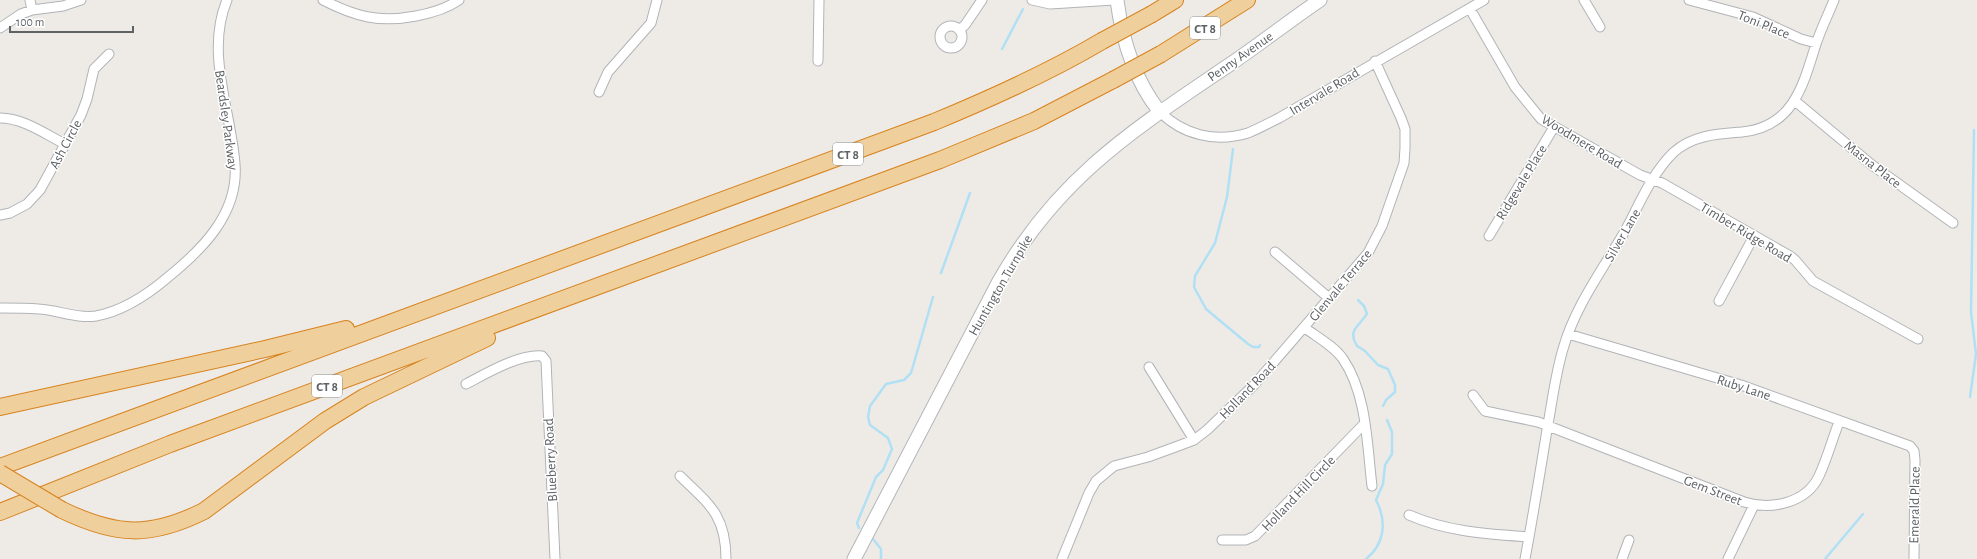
<svg xmlns="http://www.w3.org/2000/svg" width="1977" height="559" font-family="'Alegreya Sans',sans-serif">
<style>
.lines{fill:none;stroke-linecap:round;stroke-linejoin:round}
.stream{stroke:#b1e0f4;stroke-width:2.5}
.minor-casing{stroke:#b1b4b7;stroke-width:11}
.secondary-casing{stroke:#b3b6b9;stroke-width:15}
.motorway-casing{stroke:#d7831e;stroke-width:18}
.minor{stroke:#fff;stroke-width:9}
.secondary{stroke:#fff;stroke-width:13}
.motorway{stroke:#efcf9c;stroke-width:16}
.motorway-bridge-casing{stroke:#d7831e;stroke-width:18;stroke-linecap:butt}
.motorway-bridge{stroke:#efcf9c;stroke-width:16}
.labels{text-anchor:middle;stroke-width:3;stroke-linejoin:round;paint-order:stroke}
.shield{fill:#fff;stroke:#8e9193;stroke-width:1}
.shield-label{font-size:13px;font-weight:bold;fill:#5e6265}
.street-label{font-size:14px;fill:#5e6265;stroke:#fff}
</style>
<rect width="100%" height="100%" fill="#eeebe7"/>
<g class="lines">
<path class="stream" d="M1002,49L1023,9
M1233,149L1227,197L1215,243L1195,276L1194,287L1206,309L1248,344L1253,347H1259L1260,345
M941,273L970,193
M1358,300L1364,306L1367,314L1355,329L1353,334L1354,340L1357,346L1365,351L1378,365L1388,369L1395,385V392L1386,400L1383,406
M1970,397L1976,354L1971,312L1974,130
M859,528L857,523L876,477L883,470L892,449L888,438L870,425L868,417L870,406L886,384L904,380L911,373L933,297
M873,539L881,549V559
M1366,559C1385,544 1387,521 1376,500L1383,484L1385,465L1392,454V432L1387,420
M1825,559L1863,514"/>
<defs>
<path id="minor" d="M30,0L32,10
M323,0C356,17 380,23 416,16C432,13 446,9 459,0
M1032,0L1050,4L1114,0
M1584,0L1600,27
M1689,0L1753,17L1801,39L1816,43
M1470,9L1515,87L1541,119L1640,175L1662,183L1790,256L1795,260L1813,281L1918,339
M940 37a11 11 0 1 1 22 0a11 11 0 1 1-22 0Z
M0,28L21,14L32,10L63,6L81,0
M959,30L965,25L982,0
M818,61L819,0
M599,92L608,72L651,23L657,0
M1795,101L1872,165L1953,223
M1159,111C1183,135 1215,143 1248,133C1258,129 1269,123 1279,118L1484,0
M0,118C23,118 45,134 65,144
M0,215L10,213L27,204L40,190L81,115L87,99L94,69L109,54
M1489,236L1554,127
M1275,252L1329,298
M1719,301L1754,236
M0,308C13,308 26,308 39,309C58,310 77,319 96,316C123,311 147,295 167,278C203,249 239,213 235,164C231,110 205,53 227,0
M1305,328C1317,337 1334,346 1343,359C1367,394 1367,445 1372,486
M1568,334L1741,385L1910,446L1914,451L1915,460L1914,559
M1149,367L1194,440
M466,384C487,373 519,354 542,356L546,361L555,559
M1473,395L1485,411L1538,422L1744,502C1770,510 1806,504 1819,476C1827,459 1832,440 1839,422
M680,476C709,504 726,515 726,559
M1409,515C1448,532 1487,534 1529,537
M1222,540H1246L1255,536L1364,424
M1062,559L1089,493L1096,481L1114,466L1148,457L1178,446L1194,440L1207,430L1254,385L1368,253L1382,226L1404,163L1405,148V129L1401,118L1375,61
M1525,559C1533,516 1540,473 1547,430C1552,403 1555,376 1563,349C1575,306 1603,269 1625,231C1639,205 1652,173 1674,152C1693,135 1717,134 1742,132C1793,127 1803,86 1816,44C1821,29 1828,15 1834,0
M1622,559L1629,540
M1728,559L1754,505"/>
<path id="secondary" d="M1117,0C1122,39 1135,80 1159,111
M854,559L998,283C1057,178 1133,130 1229,65C1260,44 1289,21 1320,0"/>
<path id="motorway" d="M1152,14L1175,0
M1161,54L1247,0
M0,407L265,349L346,329
M0,467L934,122C992,98 1048,73 1102,41
M62,510C116,536 150,538 204,511L325,421L364,397L487,338
M0,512L170,444L940,160L1034,121L1113,80"/>
</defs>
<use href="#minor" class="minor-casing"/>
<use href="#secondary" class="secondary-casing"/>
<use href="#motorway" class="motorway-casing"/>
<use href="#minor" class="minor"/>
<use href="#secondary" class="secondary"/>
<use href="#motorway" class="motorway"/>
<defs>
<path id="motorway-bridge" d="M1102,41L1152,14
M1113,80L1161,54
M0,473L62,510"/>
</defs>
<use href="#motorway-bridge" class="motorway-bridge-casing"/>
<use href="#motorway-bridge" class="motorway-bridge"/>
</g>
<g class="labels">
<g class="shield">
<rect x="1190" y="17" width="30" height="22" rx="3"/>
<rect x="833" y="143" width="30" height="22" rx="3"/>
<rect x="312" y="375" width="30" height="22" rx="3"/>
</g>
<g class="shield-label">
<text x="1205" y="33">CT 8</text>
<text x="848" y="159">CT 8</text>
<text x="327" y="391">CT 8</text>
</g>
<g class="street-label">
<text transform="translate(1764 24) rotate(22)" y="5">Toni Place</text>
<text transform="translate(1240 56) rotate(-35)" y="5">Penny Avenue</text>
<text transform="translate(1324 91) rotate(-31)" y="5">Intervale Road</text>
<text transform="translate(227 120) rotate(82)" y="5">Beardsley Parkway</text>
<text transform="translate(1582 141) rotate(31)" y="5">Woodmere Road</text>
<text transform="translate(65 144) rotate(-62)" y="5">Ash Circle</text>
<text transform="translate(1873 164) rotate(38)" y="5">Masna Place</text>
<text transform="translate(1521 182) rotate(-59)" y="5">Ridgevale Place</text>
<text transform="translate(1746 232) rotate(31)" y="5">Timber Ridge Road</text>
<text transform="translate(1622 235) rotate(-60)" y="5">Silver Lane</text>
<text transform="translate(1000 285) rotate(-60)" y="5">Huntington Turnpike</text>
<text transform="translate(1340 285) rotate(-50)" y="5">Glenvale Terrace</text>
<text transform="translate(1744 387) rotate(18)" y="5">Ruby Lane</text>
<text transform="translate(1247 390) rotate(-46)" y="5">Holland Road</text>
<text transform="translate(550 460) rotate(-93)" y="5">Blueberry Road</text>
<text transform="translate(1713 490) rotate(21)" y="5">Gem Street</text>
<text transform="translate(1298 493) rotate(-46)" y="5">Holland Hill Circle</text>
<text transform="translate(1914 505) rotate(-89)" y="5">Emerald Place</text>
</g>
</g>
<path d="M10 26v6h123v-6" fill="none" stroke="#5e6265" stroke-width="2"/>
<text x="16" y="26" font-size="12" fill="#5e6265" stroke="#ffffff" stroke-width="3" paint-order="stroke">100 m</text>
</svg>
